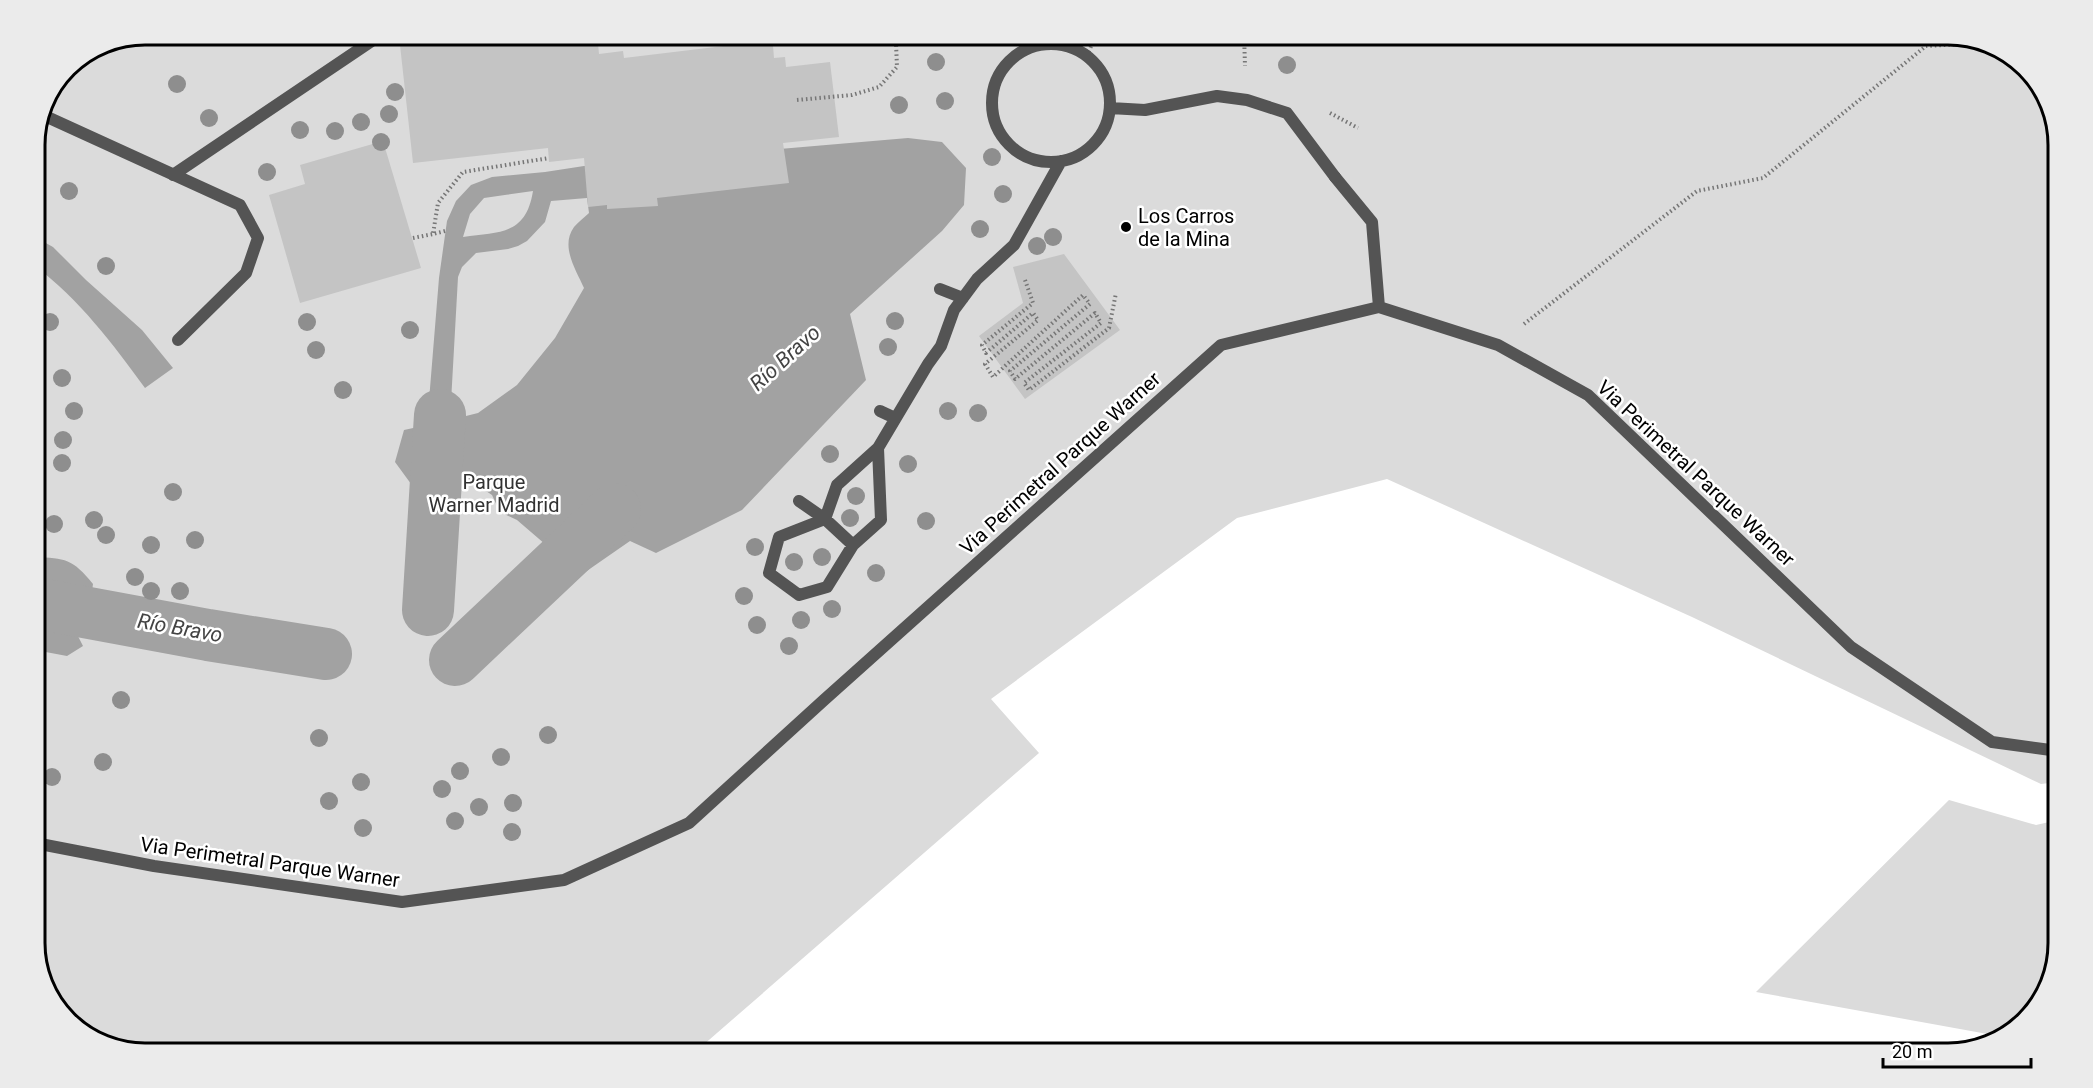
<svg xmlns="http://www.w3.org/2000/svg" width="2093" height="1088" font-family="Roboto,sans-serif">
<style>
.green{fill:#dbdbdb}
.water{fill:#a2a2a2;fill-rule:evenodd}
.lines{fill:none;stroke-linecap:round;stroke-linejoin:round}
.canal{stroke:#a2a2a2;stroke-width:52}
.building{fill:#c4c4c4}
.path{stroke:#767676;stroke-width:4;stroke-dasharray:1.5 3;stroke-linecap:butt}
.service{stroke:#545454;stroke-width:12}
.pedestrian{stroke:#545454;stroke-width:12}
.tree{fill:#8e8e8e}
.poi-dot{fill:#000;stroke:#fff;stroke-width:2}
.labels{text-anchor:middle;stroke-width:5;stroke-linejoin:round;paint-order:stroke}
.poi-label{font-size:20px;fill:#000;stroke:#fff;text-anchor:start}
.street-label{font-size:20px;fill:#000;stroke:#fff}
.park-label{font-size:20px;fill:#323232;stroke:#fff}
.water-label{font-size:21px;font-style:italic;fill:#434343;stroke:#fff}
.rim{fill:none;stroke:#000;stroke-width:3}
</style>
<rect width="100%" height="100%" fill="#fff"/>
<path class="green" d="M145,34H1948L1997,46L2040,84L2058,138V782L2041,784L1692,617L1387,479L1237,518L991,699L1039,753L694,1053H145L96,1042L87,1034V1026C50,1017 46,983 35,951V138L67,67L103,43Z
M1949,800L2036,825L2058,820V943L2047,992L2009,1035L2004,1037L1756,992Z"/>
<path class="water" d="M908,138L942,142L966,168L964,205L942,231L850,314L866,380L742,510L656,553L630,541L581,575L517,520L500,512L492,495L471,481L414,488L395,462L404,430L427,425L439,278L447,221L456,201L471,185L492,177L545,172L584,166ZM533,191C526,235 500,232 463,237L470,214L484,198ZM587,198L589,213C584,218 578,222 574,227C560,246 576,270 584,288L555,338L517,385L478,413L450,420L458,277L462,267L476,253L508,249L518,246L527,241L545,222L551,201Z
M35,237L53,247L86,280L142,330L173,368L145,388C113,344 79,299 35,266Z
M35,557C65,558 73,559 93,584L90,606L59,599L83,646L67,656L35,650Z"/>
<g class="lines">
<path class="canal" d="M35,603L208,635L326,654
M428,610L440,415
M455,660L615,509"/>
</g>
<path class="building" d="M498,34H597L599,54L623,51L624,58L732,45L730,34H772L774,58L785,57L786,67L830,62L839,137L783,143L789,183L657,198L658,206L607,209V205L588,207L584,158L549,162L548,148L413,163L400,45Z
M383,141L421,268L300,303L269,195L305,184L300,165Z
M1064,254L1120,330L1025,399L979,336L1023,303L1013,267Z"/>
<g class="lines">
<path class="path" d="M1244,34L1245,66
M1087,56L1096,34
M797,100L852,95L879,87L897,67L896,43L890,34
M1330,113L1358,128
M445,231L433,234L438,203L463,172L549,158
M413,238L433,234
M1025,280L1033,303L982,345L986,353L1033,313L1038,320L985,364L993,377L1083,295L1090,304L1010,371L1015,379L1095,313L1101,323L1024,383L1029,390L1109,328L1116,293
M1524,324L1697,191L1763,178L1926,46L1982,43"/>
<path class="service" d="M45,116L240,205L258,238L246,273L178,340
M173,175L382,34
M1335,177L1372,222L1379,307
M35,843L154,866L402,902L564,880L689,823L824,700L1221,345L1379,307L1498,345L1588,395L1851,647L1992,742L2058,751"/>
<path class="pedestrian" d="M1030,34L1031,47
M992 103a59 59 0 1 1 118 0a59 59 0 1 1-118 0Z
M1110,108L1145,110L1217,96L1247,100L1287,113L1335,177
M940,289L963,298
M880,411L895,418
M878,448L881,520L853,545L827,587L799,595L769,573L779,537L825,519L837,485L878,448L928,364L941,346L954,310L977,279L1014,245L1061,161
M799,501L825,519L853,545"/>
</g>
<g class="tree">
<circle cx="936" cy="62" r="9"/>
<circle cx="1287" cy="65" r="9"/>
<circle cx="177" cy="84" r="9"/>
<circle cx="395" cy="92" r="9"/>
<circle cx="945" cy="101" r="9"/>
<circle cx="899" cy="105" r="9"/>
<circle cx="389" cy="114" r="9"/>
<circle cx="209" cy="118" r="9"/>
<circle cx="361" cy="122" r="9"/>
<circle cx="300" cy="130" r="9"/>
<circle cx="335" cy="131" r="9"/>
<circle cx="381" cy="142" r="9"/>
<circle cx="992" cy="157" r="9"/>
<circle cx="267" cy="172" r="9"/>
<circle cx="69" cy="191" r="9"/>
<circle cx="1003" cy="194" r="9"/>
<circle cx="980" cy="229" r="9"/>
<circle cx="1053" cy="237" r="9"/>
<circle cx="1037" cy="246" r="9"/>
<circle cx="106" cy="266" r="9"/>
<circle cx="895" cy="321" r="9"/>
<circle cx="50" cy="322" r="9"/>
<circle cx="307" cy="322" r="9"/>
<circle cx="410" cy="330" r="9"/>
<circle cx="888" cy="347" r="9"/>
<circle cx="316" cy="350" r="9"/>
<circle cx="62" cy="378" r="9"/>
<circle cx="343" cy="390" r="9"/>
<circle cx="74" cy="411" r="9"/>
<circle cx="948" cy="411" r="9"/>
<circle cx="978" cy="413" r="9"/>
<circle cx="63" cy="440" r="9"/>
<circle cx="830" cy="454" r="9"/>
<circle cx="62" cy="463" r="9"/>
<circle cx="908" cy="464" r="9"/>
<circle cx="173" cy="492" r="9"/>
<circle cx="856" cy="496" r="9"/>
<circle cx="850" cy="518" r="9"/>
<circle cx="94" cy="520" r="9"/>
<circle cx="926" cy="521" r="9"/>
<circle cx="54" cy="524" r="9"/>
<circle cx="106" cy="535" r="9"/>
<circle cx="195" cy="540" r="9"/>
<circle cx="151" cy="545" r="9"/>
<circle cx="755" cy="547" r="9"/>
<circle cx="822" cy="557" r="9"/>
<circle cx="794" cy="562" r="9"/>
<circle cx="876" cy="573" r="9"/>
<circle cx="135" cy="577" r="9"/>
<circle cx="151" cy="591" r="9"/>
<circle cx="180" cy="591" r="9"/>
<circle cx="744" cy="596" r="9"/>
<circle cx="832" cy="609" r="9"/>
<circle cx="801" cy="620" r="9"/>
<circle cx="757" cy="625" r="9"/>
<circle cx="789" cy="646" r="9"/>
<circle cx="121" cy="700" r="9"/>
<circle cx="548" cy="735" r="9"/>
<circle cx="319" cy="738" r="9"/>
<circle cx="501" cy="757" r="9"/>
<circle cx="103" cy="762" r="9"/>
<circle cx="460" cy="771" r="9"/>
<circle cx="52" cy="777" r="9"/>
<circle cx="361" cy="782" r="9"/>
<circle cx="442" cy="789" r="9"/>
<circle cx="329" cy="801" r="9"/>
<circle cx="513" cy="803" r="9"/>
<circle cx="479" cy="807" r="9"/>
<circle cx="455" cy="821" r="9"/>
<circle cx="363" cy="828" r="9"/>
<circle cx="512" cy="832" r="9"/>
</g>
<circle class="poi-dot" cx="1126" cy="227" r="6"/>
<g class="labels">
<g class="poi-label">
<text x="1138" y="223">Los Carros<tspan x="1138" dy="23">de la Mina</tspan></text>
</g>
<g class="street-label">
<text transform="translate(1060 463) rotate(-42)" y="7">Via Perimetral Parque Warner</text>
<text transform="translate(1696 473) rotate(43)" y="7">Via Perimetral Parque Warner</text>
<text transform="translate(270 862) rotate(8)" y="7">Via Perimetral Parque Warner</text>
</g>
<g class="park-label">
<text x="494" y="489">Parque<tspan x="494" dy="23">Warner Madrid</tspan></text>
</g>
<g class="water-label">
<text transform="translate(785 358) rotate(-42)" y="7">Río Bravo</text>
<text transform="translate(180 628) rotate(10)" y="7">Río Bravo</text>
</g>
</g>
<path d="M0 0H2093V1088H0ZM145 45H1948A100 100 0 0 1 2048 145V943A100 100 0 0 1 1948 1043H145A100 100 0 0 1 45 943V145A100 100 0 0 1 145 45Z" fill="#ebebeb" fill-rule="evenodd"/>
<path class="rim" d="M145 45H1948A100 100 0 0 1 2048 145V943A100 100 0 0 1 1948 1043H145A100 100 0 0 1 45 943V145A100 100 0 0 1 145 45Z"/>
<path d="M1883 1058v9h148v-9" fill="none" stroke="#000000" stroke-width="3"/>
<text x="1892" y="1058" font-size="18" fill="#000000" stroke="#ffffff" stroke-width="4.5" paint-order="stroke">20 m</text>
</svg>
